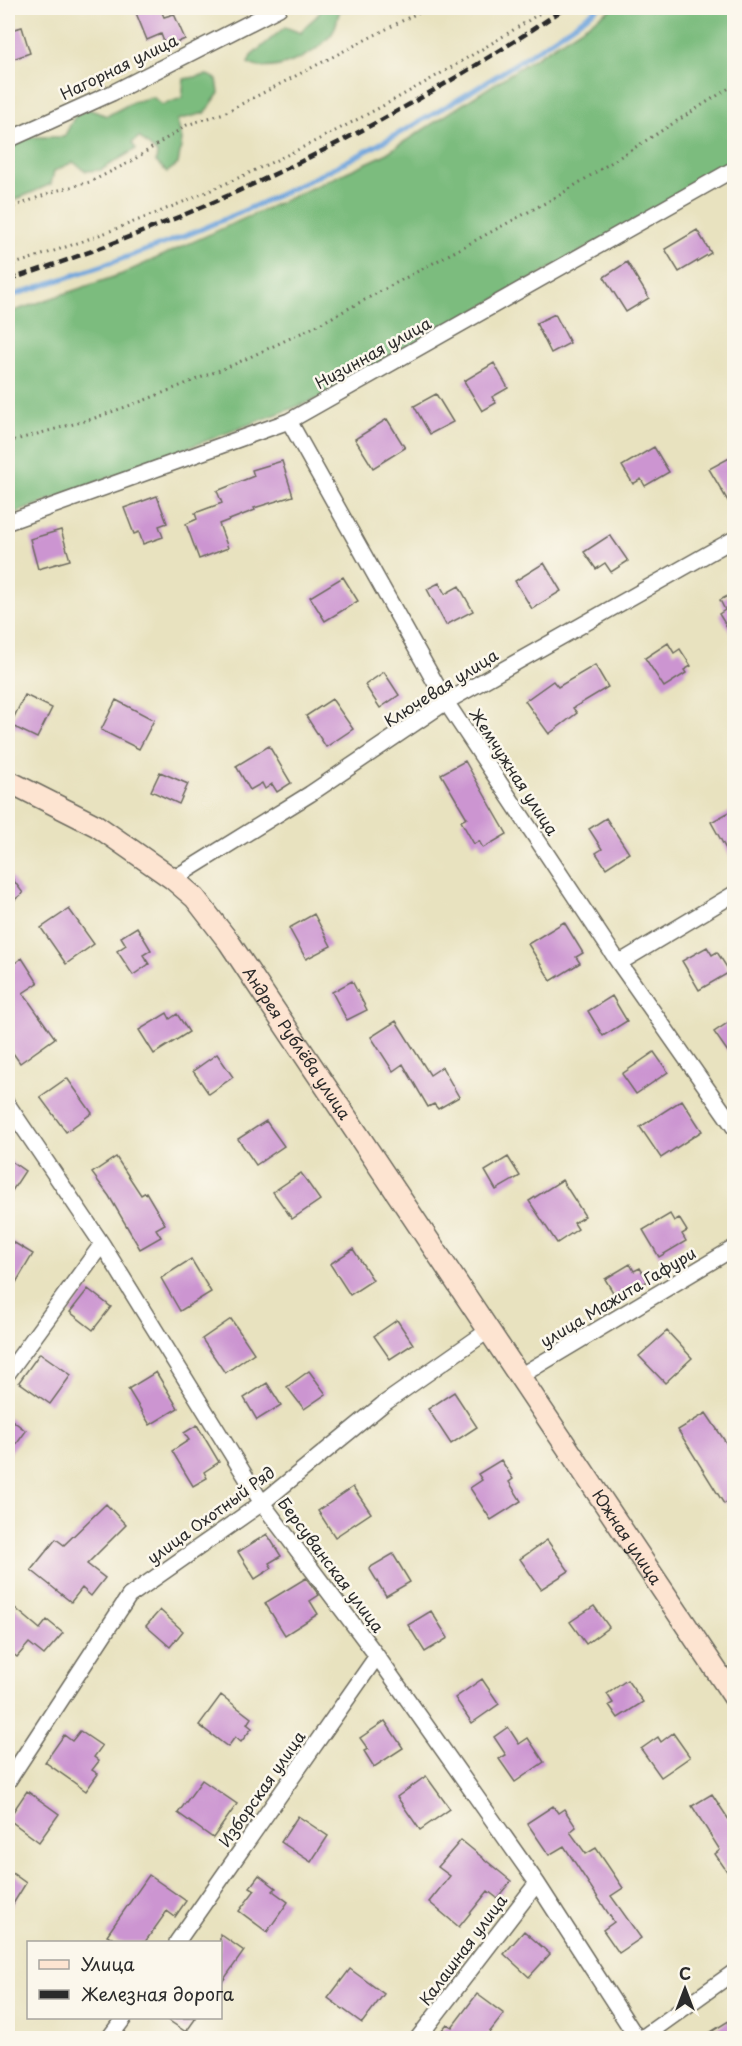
<svg xmlns="http://www.w3.org/2000/svg" width="742" height="2046" font-family="'Playpen Sans',sans-serif">
<style>
.forest{fill:#7cbc7e;stroke:#547454;stroke-width:1.5}
.lines{fill:none;stroke-linecap:round;stroke-linejoin:round}
.stream{stroke:#6fa5dd;stroke-width:5}
.building{fill:#cc95d1}
.street-casing{stroke:#6d6b5f;stroke-width:18}
.secondary-casing{stroke:#6d6b5f;stroke-width:24}
.path{stroke:#6d6b5f;stroke-width:3;stroke-dasharray:1.5 4.5;stroke-linecap:butt}
.street{stroke:#fff;stroke-width:15}
.secondary{stroke:#fde4d1;stroke-width:21}
.rail{stroke:#2b2b2b;stroke-width:4.5;stroke-dasharray:9 4.5;stroke-linecap:butt}
.labels{text-anchor:middle;stroke-width:5;stroke-linejoin:round;paint-order:stroke}
.street-label{font-size:16px;fill:#2b2b2b;stroke:#fbf7ec}
</style>
<rect width="100%" height="100%" fill="#fbf7ec"/>
<filter id="ink" filterUnits="userSpaceOnUse"><feTurbulence type="fractalNoise" baseFrequency=".0167" numOctaves="2"/><feDisplacementMap in="SourceGraphic" scale="12" xChannelSelector="R" yChannelSelector="G"/><feConvolveMatrix kernelMatrix="1 2 1 2 8 2 1 2 1" color-interpolation-filters="sRGB"/></filter>
<filter id="wash" filterUnits="userSpaceOnUse"><feTurbulence type="fractalNoise" baseFrequency=".008" numOctaves="4" result="noise"/><feDisplacementMap in="SourceGraphic" scale="24" xChannelSelector="R" yChannelSelector="G"/><feGaussianBlur stdDeviation="1.35" result="paint"/><feColorMatrix in="noise" values="0 0 0 0 0 0 0 0 0 0 0 0 0 0 0 0 0 1.4 0 .05"/><feComposite in="paint" operator="in"/></filter>
<g filter="url(#wash)">
<rect width="100%" height="100%" fill="#e8e2bf"/>
<path class="forest" d="M322,8H385L340,10C337,18 336,31 330,36C312,57 272,76 248,63L251,56L285,27L301,33C306,21 318,20 322,8Z
M613,8H734V165L322,397L8,516V313L122,274L382,156Z
M207,75L217,79L219,93L205,113L177,120L182,140L178,164L167,172L156,162L157,153L139,137L132,143L136,149L101,170L86,171L73,162L54,171L51,184L8,203V146L27,137H64L75,116L88,109L107,116L133,102L153,97L162,105L182,98L184,79Z"/>
<g class="lines">
<path class="stream" d="M8,297C71,276 135,256 197,231C335,174 476,95 598,8"/>
</g>
<g id="blocks">
<path class="building" d="M134,8H160L164,17L174,14L185,39L166,47L161,34L147,40Z
M22,27L30,53L13,59L11,54L8,55V31Z
M697,230L711,253L679,272L665,249Z
M627,262L649,298L626,312L604,277Z
M555,314L570,343L551,353L536,323Z
M494,363L508,388L492,397L496,403L482,411L464,381Z
M436,394L453,422L430,434L414,406Z
M387,419L405,448L373,468L355,439Z
M654,447L669,472L645,486L641,479L633,484L622,466Z
M735,455V513L709,469Z
M282,461L293,496L254,508L255,510L219,524L228,548L199,559L186,524L197,519L195,513L222,503L217,491L254,476L252,470Z
M157,496L167,523L159,526L163,537L143,544L139,532L134,534L124,508Z
M61,530L70,560L38,569L30,539Z
M610,535L628,561L611,572L605,563L596,569L584,552Z
M544,563L561,591L532,609L515,581Z
M343,577L358,601L325,621L310,597Z
M439,583L445,594L459,586L473,611L446,625L427,589Z
M735,592V640L719,614L725,610L720,600Z
M668,643L674,653L680,649L691,666L684,670L686,673L664,687L645,658Z
M595,665L608,687L573,708L577,713L549,734L525,701L553,681L558,687Z
M384,672L399,695L380,708L365,685Z
M25,695L52,708L37,738L10,725Z
M332,699L353,729L326,747L306,716Z
M116,700L154,720L139,749L101,730Z
M269,746L291,783L277,792L272,784L265,789L262,783L250,790L236,766Z
M465,761L507,834L483,848L479,841L474,844L461,821L467,818L441,774Z
M160,772L188,784L179,804L151,791Z
M735,809V865L711,822Z
M606,818L629,853L606,868L596,853L602,849L589,829Z
M8,873L23,893L8,905Z
M69,909L94,944L66,964L41,928Z
M314,914L331,946L306,959L289,928Z
M564,922L583,953L576,957L580,963L551,981L528,944Z
M137,927L151,950L143,955L149,964L133,975L117,951L126,945L121,937Z
M707,947L712,955L717,952L730,972L699,990L682,961Z
M22,958L38,983L23,993L55,1038L20,1063L8,1046V968Z
M352,981L367,1010L347,1020L332,992Z
M612,996L627,1021L603,1036L588,1011Z
M167,1013L170,1019L177,1014L189,1032L154,1054L139,1030Z
M735,1018V1062L714,1032Z
M396,1021L430,1075L442,1067L459,1097L438,1109L434,1104L428,1107L403,1064L393,1071L371,1037Z
M654,1052L668,1072L636,1094L622,1074Z
M217,1054L233,1077L209,1094L193,1071Z
M67,1078L92,1113L66,1132L40,1097Z
M682,1100L702,1131L661,1158L640,1127Z
M266,1121L284,1146L256,1165L238,1139Z
M116,1157L141,1195L146,1192L165,1224L156,1229L161,1237L140,1249L109,1196L92,1173Z
M508,1157L520,1176L496,1190L485,1171Z
M8,1159L25,1171L8,1197Z
M301,1173L320,1200L292,1219L273,1192Z
M562,1180L585,1216L574,1223L578,1229L557,1243L529,1201Z
M670,1214L674,1221L679,1218L687,1231L682,1234L686,1241L659,1257L643,1230Z
M8,1239L33,1254L8,1296Z
M353,1249L373,1280L350,1295L330,1264Z
M191,1259L211,1292L180,1311L161,1278Z
M630,1264L634,1271L640,1268L648,1281L617,1299L605,1279Z
M88,1289L111,1307L93,1330L70,1312Z
M231,1319L254,1353L225,1373L202,1339Z
M397,1320L413,1344L390,1359L374,1336Z
M667,1331L692,1358L665,1383L639,1356Z
M40,1353L71,1375L50,1404L19,1382Z
M309,1371L326,1394L304,1409L287,1387Z
M156,1372L178,1408L150,1425L128,1389Z
M267,1383L281,1405L257,1420L244,1398Z
M454,1392L477,1427L451,1444L428,1409Z
M706,1413L735,1456V1497L724,1504L678,1430Z
M8,1417L26,1431L8,1456Z
M197,1425L219,1462L204,1472L207,1478L193,1486L172,1451L189,1440L184,1433Z
M501,1460L513,1479L509,1482L521,1501L491,1520L470,1488L482,1480L478,1474Z
M353,1487L371,1513L335,1537L318,1511Z
M106,1504L126,1525L87,1564L105,1578L91,1596L82,1588L71,1602L31,1570L56,1539L64,1545Z
M267,1534L281,1556L269,1563L272,1568L255,1579L238,1552Z
M547,1540L569,1571L541,1589L520,1559Z
M393,1554L410,1582L386,1596L369,1568Z
M306,1578L319,1595L310,1601L318,1614L285,1635L265,1603Z
M8,1602L40,1629L47,1620L63,1633L44,1655L29,1643L17,1657L8,1650Z
M594,1606L609,1627L586,1644L570,1622Z
M160,1610L183,1631L170,1647L146,1626Z
M431,1611L448,1638L425,1652L408,1625Z
M482,1679L499,1704L472,1723L455,1698Z
M627,1680L643,1702L618,1718L609,1705L613,1703L607,1694Z
M221,1695L251,1718L247,1724L252,1728L241,1742L235,1737L228,1747L199,1725Z
M385,1721L403,1748L374,1767L364,1751L368,1749L360,1738Z
M508,1727L519,1744L528,1738L544,1762L515,1782L499,1759L506,1755L494,1737Z
M80,1731L102,1746L94,1757L99,1761L92,1770L98,1774L86,1791L45,1762L64,1735L72,1741Z
M673,1733L690,1757L661,1777L641,1749L658,1737L661,1742Z
M426,1776L450,1809L420,1830L397,1797Z
M202,1780L237,1804L213,1838L178,1813Z
M27,1791L59,1814L39,1842L8,1819Z
M712,1794L735,1829V1883L715,1854L720,1850L692,1806Z
M553,1806L558,1813L564,1809L576,1827L570,1832L586,1854L596,1848L623,1888L611,1896L641,1938L619,1953L603,1930L614,1922L564,1846L549,1855L527,1823Z
M298,1816L328,1836L311,1862L281,1842Z
M461,1840L511,1881L497,1898L488,1891L459,1927L429,1902L450,1876L438,1867Z
M8,1870L26,1883L8,1912Z
M149,1875L186,1901L175,1917L167,1911L145,1942H118L107,1935Z
M259,1875L276,1888L273,1891L288,1902L267,1932L239,1911L255,1890L250,1887Z
M524,1931L550,1954L529,1977L504,1954Z
M220,1934L244,1951L220,1985Z
M350,1969L384,1994L362,2023L328,1998Z
M477,1994L504,2014L485,2038H435L447,2024L452,2027Z
M735,2017V2038H701Z
M165,2018H196L186,2032Z"/>
</g>
</g>
<g filter="url(#ink)">
<use href="#blocks" fill-opacity="0" stroke="#6d6b5f" stroke-width="1.5"/>
<g class="lines">
<defs>
<path id="street" d="M8,140L112,93L279,8
M289,421L446,702L619,963L734,1127
M8,522L289,421L734,169
M173,879L310,794L446,702L734,539
M619,963L734,894
M8,1105L102,1244L262,1503L377,1656L537,1883L637,2038
M8,1373L102,1244
M520,1376L734,1248
M8,1781L129,1596L262,1503L382,1405L489,1330
M177,1942L377,1656
M109,2038L124,2018
M418,2038L537,1883
M642,2038L734,1972"/>
<g id="secondary">
<path id="s1" d="M8,781L97,826L173,879L195,898L229,942L734,1697"/>
</g>
</defs>
<use href="#street" class="street-casing"/>
<use href="#secondary" class="secondary-casing"/>
<path class="path" d="M8,209L55,191L90,182L130,162L187,125L224,113L427,8
M8,266C198,207 380,116 548,8
M8,442L92,419L145,400L235,364L314,327L558,196L734,85"/>
<use href="#street" class="street"/>
<use href="#secondary" class="secondary"/>
<path class="rail" d="M8,280C206,216 392,125 565,8"/>
</g>
</g>
<g class="labels">
<g class="street-label">
<text transform="translate(119 67) rotate(-26)" y="6">Нагорная улица</text>
<text transform="translate(373 353) rotate(-29)" y="6">Низинная улица</text>
<text transform="translate(441 688) rotate(-32)" y="6">Ключевая улица</text>
<text transform="translate(514 772) rotate(57)" y="6">Жемчужная улица</text>
<text dy="6" stroke="none"><textPath href="#s1" startOffset="399">Андрея Рублёва улица</textPath></text>
<text transform="translate(618 1297) rotate(-31)" y="6">улица Мажита Гафури</text>
<text transform="translate(211 1515) rotate(-36)" y="6">улица Охотный Ряд</text>
<text dy="6" stroke="none"><textPath href="#s1" startOffset="993">Южная улица</textPath></text>
<text transform="translate(331 1565) rotate(53)" y="6">Берсуванская улица</text>
<text transform="translate(262 1789) rotate(-55)" y="6">Изборская улица</text>
<text transform="translate(463 1950) rotate(-53)" y="6">Калашная улица</text>
</g>
</g>
<rect width="742" height="2046" fill="none" stroke="#fbf7ec" stroke-width="30"/>
<rect x="27" y="1941" width="195" height="78" fill="#fbf7ec" stroke="#a8a59f" stroke-width="1.5"/>
<rect x="39" y="1960" width="30" height="9" fill="#fde4d1" stroke="#a8a59f" stroke-width="1.5"/>
<text x="81" y="1971" font-size="18" fill="#2b2b2b">Улица</text>
<rect x="39" y="1990" width="30" height="9" fill="#2b2b2b" stroke="#a8a59f" stroke-width="1.5"/>
<text x="81" y="2001" font-size="18" fill="#2b2b2b">Железная дорога</text>
<g transform="translate(685 1989)" stroke="#fbf7ec" stroke-width="4.5" paint-order="stroke">
<path d="M0-4.5L10 22L0 15L-10 22Z" fill="#2b2b2b"/>
<text y="-9" font-size="16" font-weight="bold" text-anchor="middle" fill="#2b2b2b">С</text>
</g>
</svg>
